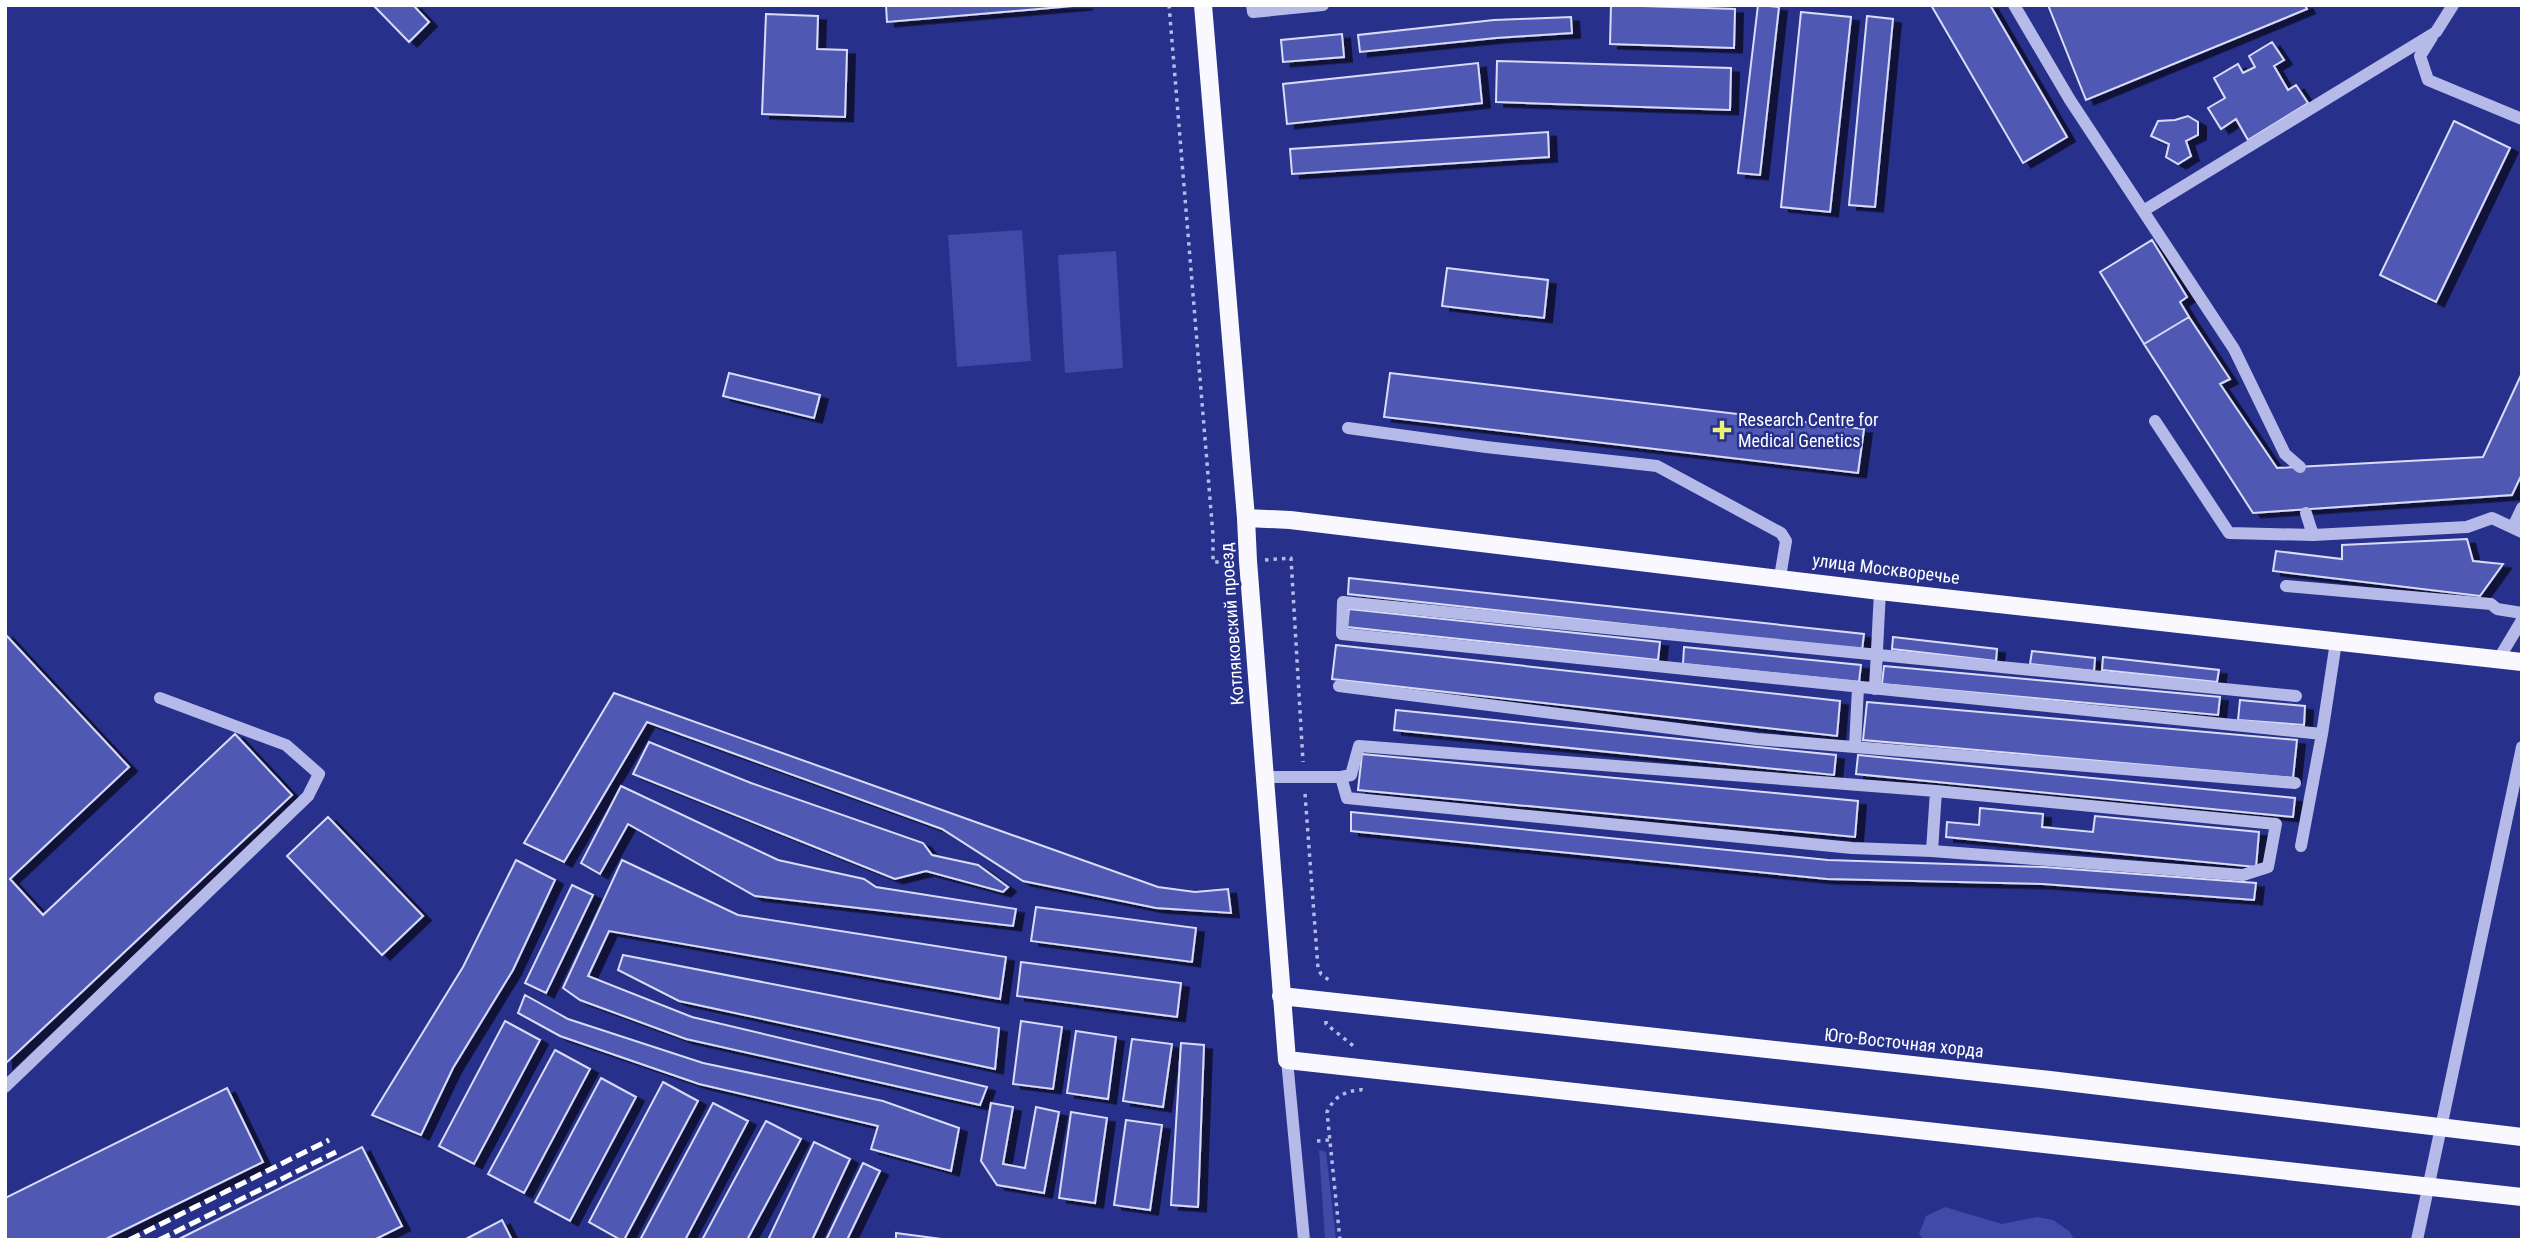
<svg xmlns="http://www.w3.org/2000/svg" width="2527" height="1245" font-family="'Roboto Condensed',sans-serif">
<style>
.green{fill:#3f4aa9}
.building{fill:#5059b2;stroke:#d9dcf7;stroke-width:2;filter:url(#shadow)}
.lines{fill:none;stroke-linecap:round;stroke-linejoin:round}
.path{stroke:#b5bae9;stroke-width:3.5;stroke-dasharray:3.5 5;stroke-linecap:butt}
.minor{stroke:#b5bae9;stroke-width:12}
.major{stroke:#f8f8fe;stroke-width:18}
.rail{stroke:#fff;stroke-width:5;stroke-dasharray:12 5;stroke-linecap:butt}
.poi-dot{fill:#ebf27a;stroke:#27308a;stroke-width:2.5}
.labels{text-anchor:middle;stroke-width:5;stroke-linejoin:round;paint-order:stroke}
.poi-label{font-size:18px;fill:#fff;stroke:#27308a;text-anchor:start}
.street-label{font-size:18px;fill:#fff;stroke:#27308a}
</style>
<defs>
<filter id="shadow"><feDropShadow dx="8" dy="4.5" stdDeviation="0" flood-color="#0009"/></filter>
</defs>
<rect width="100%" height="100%" fill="#27308a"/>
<path class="green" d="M1022,230L1031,361L957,367L948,235Z
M1116,251L1123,368L1065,373L1058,255Z
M1319,1150L1326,1152L1336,1240H1325Z
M1945,1207L2002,1224L2037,1217L2053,1220L2069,1231L2075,1240H1924L1919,1234L1926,1216Z"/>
<path class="building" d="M373,5H413L429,22L409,42Z
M886,5H1085L887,22Z
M1611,5L1735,9L1734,48L1610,44Z
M1758,5L1779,7L1760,175L1738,173Z
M1931,5H1990L2067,137L2023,163Z
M2048,5H2305L2307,9L2086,100Z
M1801,12L1851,17L1830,212L1781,207Z
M766,14L818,16L817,49L847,50L845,117L762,114Z
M1867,16L1893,19L1875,207L1849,205Z
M1571,17L1572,33L1496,38L1360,52L1358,35L1494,20Z
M1342,34L1344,57L1283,62L1281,40Z
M2272,42L2284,60L2274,66L2288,90L2296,85L2308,103L2248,140L2236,119L2221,129L2208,108L2225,98L2214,78L2238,64L2243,73L2255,67L2249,56Z
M1497,61L1731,68L1730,110L1496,102Z
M1478,63L1482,103L1287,124L1283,84Z
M2188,116L2198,122V135L2186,141L2191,156L2178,164L2166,157L2169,144L2151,136L2158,121L2175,120Z
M2454,121L2510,148L2436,302L2380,275Z
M1548,132L1549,157L1292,174L1290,149Z
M2152,240L2187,297L2180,302L2189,317L2144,344L2100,272Z
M1447,268L1548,280L1544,318L1442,306Z
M2189,317L2230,379L2220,384L2277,468L2483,457L2522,373V474L2512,495L2253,513L2144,344Z
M729,373L820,395L814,418L723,396Z
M1390,373L1864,429L1858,473L1384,417Z
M2467,539L2473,561L2503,564L2480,596L2273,571L2276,551L2342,559V545Z
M1349,578L1864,634L1862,650L1348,594Z
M1349,609L1660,642L1658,660L1347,627Z
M5,634L129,767L10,879L43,915L235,734L292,795L5,1064Z
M1893,637L1997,649L1996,661L1892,649Z
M1336,645L1840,701L1837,736L1332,679Z
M1684,647L1861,665L1859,682L1683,664Z
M2032,651L2095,658L2094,671L2030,664Z
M2103,657L2219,670L2217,682L2102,670Z
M1884,666L2220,697L2218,715L1882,684Z
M614,693L1158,887L1195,892L1228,889L1231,913L1156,908L1023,881L942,829L647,722L564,862L524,843Z
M2240,700L2305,706L2304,725L2238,720Z
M1867,702L2297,740L2293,778L1863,740Z
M1396,710L1836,755L1834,775L1394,730Z
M649,742L751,783L923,843L932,855L978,865L1008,887L1003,892L926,871L895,879L633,774Z
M1362,754L1858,801L1855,837L1358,790Z
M1858,755L2295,798L2293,817L1856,774Z
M621,786L778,860L864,879L876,887L1016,909L1013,926L755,896L628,824L600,874L581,863Z
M1980,808L2043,814L2042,827L2093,832L2095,816L2259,832L2256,867L1946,837L1947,822L1979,825Z
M1351,812L1828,860L2044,867L2256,883L2254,900L2043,884L1827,879L1351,831Z
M328,817L423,916L382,955L287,856Z
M516,860L555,880L513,970L453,1068L421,1135L372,1115L463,967Z
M622,860L738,915L1006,957L1000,999L609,931L588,976L692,1017L987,1087L980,1105L686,1039L580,1000L563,988Z
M572,885L593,895L546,993L525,983Z
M1036,907L1196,928L1192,962L1031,941Z
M623,955L999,1028L995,1069L679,1001L618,970Z
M1021,962L1181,983L1177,1017L1017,996Z
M525,995L568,1019L703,1063L883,1101L959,1128L951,1171L871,1149L878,1126L699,1084L560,1036L518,1013Z
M505,1021L540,1040L474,1164L439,1146Z
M1021,1021L1062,1027L1053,1089L1013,1084Z
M1076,1031L1116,1037L1108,1099L1067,1093Z
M1132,1039L1172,1044L1163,1107L1123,1101Z
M1181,1043L1204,1045L1198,1207L1171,1205Z
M555,1050L590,1069L524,1193L488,1174Z
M601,1078L636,1097L570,1221L535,1202Z
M663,1082L698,1101L624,1240H621L589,1222Z
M227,1088L263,1162L104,1240H5V1198Z
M713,1103L748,1121L685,1240H640Z
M991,1103L1013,1107L1003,1164L1025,1168L1036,1107L1059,1112L1044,1193L997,1185L981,1161Z
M1071,1112L1107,1118L1095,1203L1059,1198Z
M1126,1120L1162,1125L1150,1210L1114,1205Z
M766,1121L801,1139L747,1240H702Z
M814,1142L850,1159L812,1240H768Z
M362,1147L402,1226L374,1240H177Z
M863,1163L880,1171L847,1240H826Z
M502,1220L512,1240H464Z
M896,1233L949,1240H896Z"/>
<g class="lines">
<path class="path" d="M1169,5L1213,535V562H1230
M1265,560L1291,558L1303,762
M1305,794L1318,968L1321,974L1330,981V983
M1326,1021V1024L1356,1048
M1317,1141L1329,1140
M1340,1240L1327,1112C1334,1097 1344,1091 1361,1090V1088"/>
<path class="minor" d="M1252,5L1253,12L1323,5
M2014,5L2070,100L2234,349L2285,454L2300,467
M2432,37L2420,56L2428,80L2522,119
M2143,211L2436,32L2453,5
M2155,421L2229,533L2313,535
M1348,428L1486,447L1657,466L1781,533L1786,541L1780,577
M2306,513L2313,535L2467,527L2492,518L2522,532
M2513,527L2522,508
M2286,586L2491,604L2497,609L2522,613
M2498,660L2522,620
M1339,686L1757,739L2295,783
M1875,689L1880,591
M2296,696L1343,602L1342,634L2322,734
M1855,747L1858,687
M1265,777H1341L1351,775L1359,746L1936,791L2276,824L2268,867L2243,875L1932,851L1852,848L1347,798L1341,777
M2301,846L2322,734L2336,642
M1932,851L1936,791
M1287,1060L1304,1240
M5,1087L308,796L319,774L286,745L160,698
M2417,1240L2522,747"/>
<path class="major" d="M1203,5L1246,518L1248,561L1287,1060L2522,1197
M1246,518L1290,520L1880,591L2522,662
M1281,996L2050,1080L2522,1137"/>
<path class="rail" d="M129,1240L329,1140
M159,1240L336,1152"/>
</g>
<path class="poi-dot" d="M1718.5 419.5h7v7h7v7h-7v7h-7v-7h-7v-7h7z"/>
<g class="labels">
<g class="poi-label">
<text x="1738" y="426">Research Centre for<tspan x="1738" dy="21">Medical Genetics</tspan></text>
</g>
<g class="street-label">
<text transform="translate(1886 569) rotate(7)" y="6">улица Москворечье</text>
<text transform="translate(1232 624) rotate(-94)" y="6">Котляковский проезд</text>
<text transform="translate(1904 1043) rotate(6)" y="6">Юго-Восточная хорда</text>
</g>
</g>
<rect width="2527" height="1245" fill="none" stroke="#ffffff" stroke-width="14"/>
</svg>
